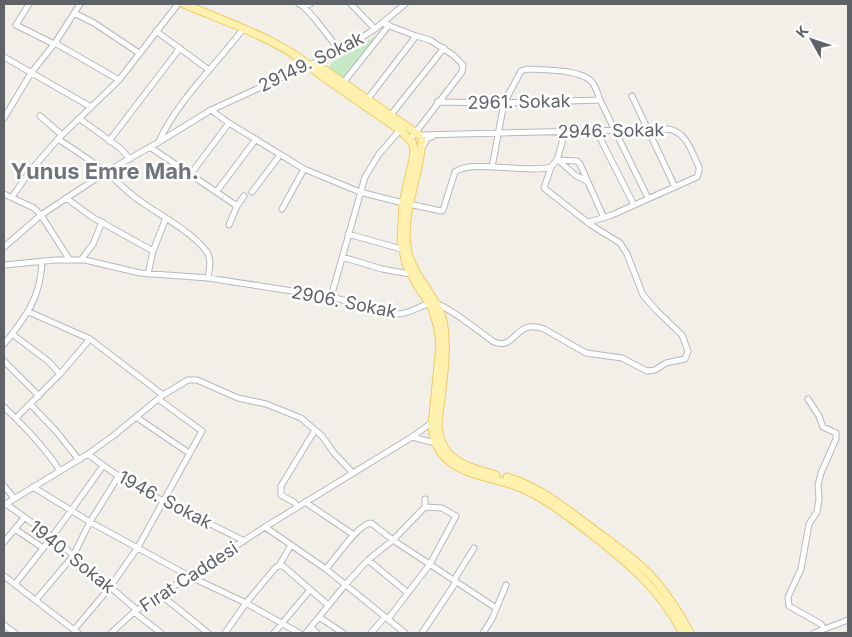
<svg xmlns="http://www.w3.org/2000/svg" width="852" height="637" font-family="Inter,sans-serif">
<style>
.green{fill:#c5e8c5}
.lines{fill:none;stroke-linecap:round;stroke-linejoin:round}
.minor-casing{stroke:#b5b8bc;stroke-width:7}
.major-casing{stroke:#f2c960;stroke-width:9}
.minor{stroke:#fff;stroke-width:5}
.major{stroke:#fff2af;stroke-width:7}
.labels{text-anchor:middle;stroke-width:5;stroke-linejoin:round;paint-order:stroke}
.street-label{font-size:18px;fill:#5f6368;stroke:#fff}
.district-label{font-size:22px;font-weight:bold;fill:#70757a;stroke:#fff}
</style>
<rect width="100%" height="100%" fill="#f1efe8"/>
<path class="green" d="M379,34L344,79L329,68L331,63Z"/>
<g class="lines">
<defs>
<path id="minor" d="M29,4L16,25L54,44
M299,4L303,6L310,4
M351,4L375,29
M303,6L315,19L340,51
M74,13L94,23L139,53
M382,23L416,36L430,40L453,55L463,65L462,72L413,136
M156,31L209,70
M55,43L119,80
M4,57L91,107
M343,83L389,25
M632,96L675,187
M367,100L416,36
M437,102L504,103L600,100
M211,110L229,123L304,169L360,192L403,203
M40,116L62,135
M390,116L444,48
M4,118L31,73L55,43L80,4
M80,119L120,148L130,159
M599,132L600,138L634,205
M419,135L668,129C687,132 691,151 699,167V171L697,177L612,215L589,222
M58,139C75,150 92,161 108,174C120,183 130,195 143,203C163,217 192,232 207,252C212,260 209,269 208,278
M109,141L180,48
M159,141C179,99 215,66 243,29
M150,147L237,206
M422,148L427,139L435,135
M557,160L577,161L580,164L604,218
M558,160L575,175L588,182
M492,167L504,103L521,71L527,69C544,70 580,69 592,82C596,87 598,94 600,100L648,198
M190,175L229,123
M217,191L256,139
M252,192L280,155
M4,194L34,208L41,215L69,259
M12,197L31,170L58,139L119,80L178,4
M66,198L92,217L153,251
M409,204L441,211L443,210L455,172C470,159 529,174 551,167
M282,209L304,169
M229,225L237,206L244,196
M348,234L401,249
M4,247L41,215L106,172L159,142L211,110L340,51L375,29L405,4
M342,257L382,269L410,274
M81,260L93,244L102,222
M4,265L56,260H85L140,273L208,278L331,297L398,314C410,314 420,305 432,303C444,302 482,334 494,342C517,351 514,318 544,329L586,353L622,358L647,371L655,370L666,363L685,359L688,351L682,335L657,311L643,295L627,254L620,243L591,225L544,188L551,167L557,160L565,132
M148,274L153,251L166,218
M331,297L365,177L379,154L400,130
M29,312L90,339L163,395
M12,334L48,361L60,374
M4,344C26,317 41,297 42,261
M4,361L39,396
M808,399L819,416L823,427L836,433V439L821,473L818,485L819,499L817,512L809,524L801,569L788,597L789,606L821,624L824,629
M31,405L56,431L79,460
M4,407C24,426 45,447 60,471
M136,417L189,453
M16,418L60,374L90,339
M412,437L435,443
M88,454C135,492 191,513 244,541
M4,486L14,498
M33,487L90,522L191,577L246,603L299,633
M305,502L354,535
M6,504L52,537L137,610
M4,505L88,454L113,436L163,395L188,380H197L238,398L266,404L301,418L322,436L334,453L353,473
M297,507L295,503L281,495V486L315,430
M265,527L326,569L405,633
M15,529L43,548
M4,542L24,518
M368,560L408,593
M279,566L291,545
M326,569C335,559 358,524 371,523L393,540L496,608
M4,576L78,633
M454,580L474,548
M15,584L52,537L103,466
M161,595L208,633
M36,600L73,556L90,522L118,477
M134,612L161,633
M319,617L343,633
M388,619L430,564L456,516L442,508L425,507
M4,625L15,633
M311,628L317,633
M74,630L110,587L138,547L202,431L158,399
M111,633L134,612L265,527L412,437L434,421
M225,633L246,603L276,567L279,566H283L328,605
M274,633L310,590
M306,633L345,585L368,560L393,540L425,507V499
M371,633L385,617
M422,633L456,582
M483,633L492,619L506,585
M814,633L848,620"/>
<path id="major" d="M184,4C226,22 287,42 319,74L400,130L412,142L414,148L413,159L403,203L401,241L406,264L417,285L432,308L438,328L440,345L432,425C433,440 438,453 450,462C470,477 498,478 521,488C545,498 564,514 585,529C628,563 656,584 683,633
M311,66L322,68L419,135
M422,141C420,176 402,210 407,246C410,273 432,290 441,314C451,344 441,392 438,424C439,460 467,467 496,475
M507,477C539,486 566,509 592,528C613,544 636,559 654,579C668,595 680,614 690,633"/>
</defs>
<use href="#minor" class="minor-casing"/>
<use href="#major" class="major-casing"/>
<use href="#minor" class="minor"/>
<use href="#major" class="major"/>
</g>
<g class="labels">
<g class="street-label">
<text transform="translate(311 62) rotate(-26)" y="6">29149. Sokak</text>
<text transform="translate(519 102) rotate(-1)" y="6">2961. Sokak</text>
<text transform="translate(611 131) rotate(-1)" y="6">2946. Sokak</text>
<text transform="translate(344 302) rotate(11)" y="6">2906. Sokak</text>
<text transform="translate(165 500) rotate(28)" y="6">1946. Sokak</text>
<text transform="translate(72 557) rotate(39)" y="6">1940. Sokak</text>
<text transform="translate(189 577) rotate(-33)" y="6">Fırat Caddesi</text>
</g>
<g class="district-label">
<text x="105" y="179">Yunus Emre Mah.</text>
</g>
</g>
<rect width="852" height="637" fill="none" stroke="#5f6368" stroke-width="10"/>
<g transform="translate(812 40) rotate(310)" stroke="#ffffff" stroke-width="4" paint-order="stroke">
<path d="M0-4L9 19L0 12L-9 19Z" fill="#5f6368"/>
<text y="-8" font-size="14" font-weight="bold" text-anchor="middle" fill="#5f6368">K</text>
</g>
</svg>
